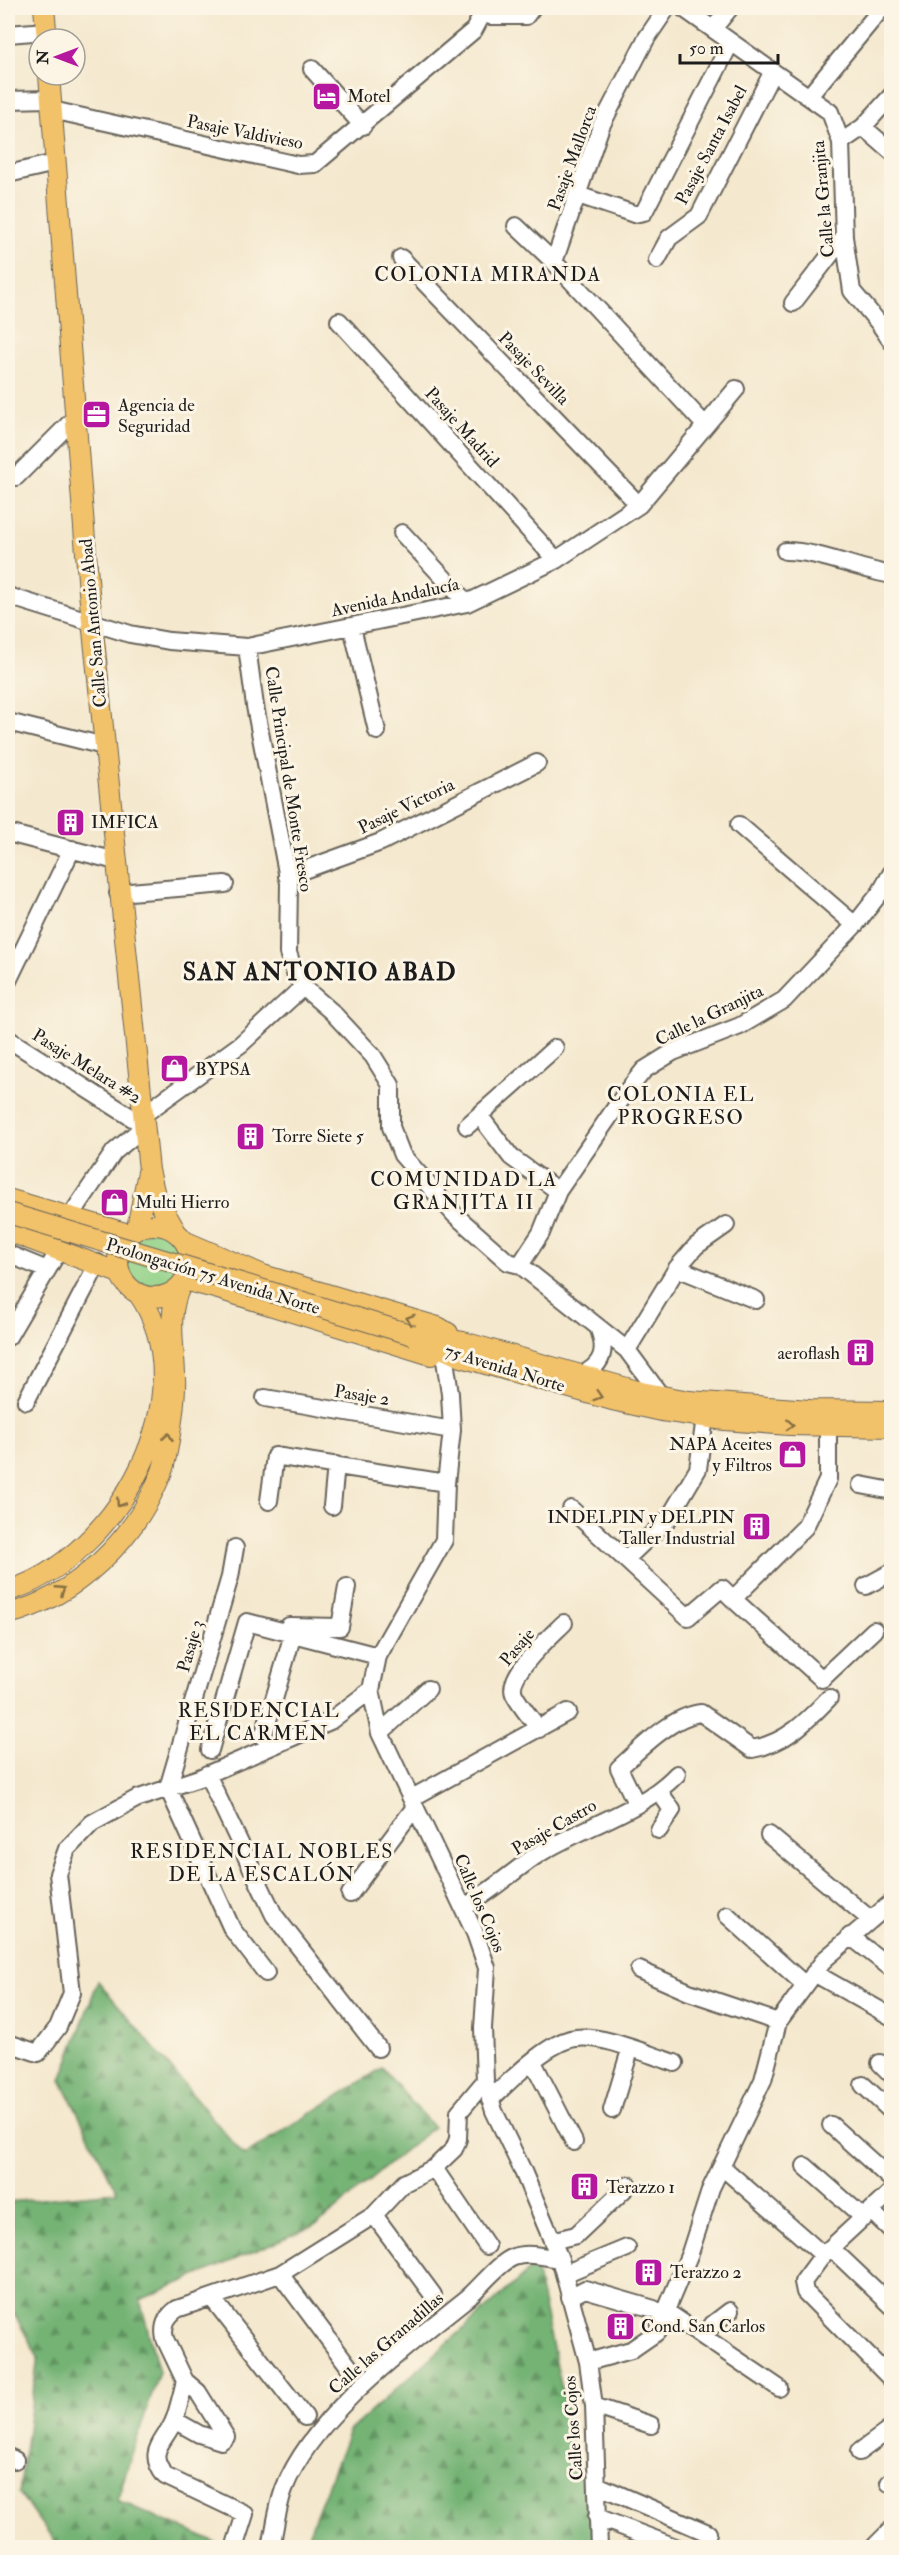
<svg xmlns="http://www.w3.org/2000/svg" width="899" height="2555" font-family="'IM FELL Double Pica',serif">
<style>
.forest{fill:url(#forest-firs);stroke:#486848;stroke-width:1.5}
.park{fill:#91d187;stroke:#567652;stroke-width:1.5}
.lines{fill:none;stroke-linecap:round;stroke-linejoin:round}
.minor-casing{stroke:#68635a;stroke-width:20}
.major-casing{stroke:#68635a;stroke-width:22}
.minor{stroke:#fff;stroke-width:16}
.major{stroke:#f2c26a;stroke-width:20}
.major-bridge-casing{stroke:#68635a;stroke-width:22;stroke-linecap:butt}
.major-bridge{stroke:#f2c26a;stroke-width:20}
.oneway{stroke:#876f43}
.labels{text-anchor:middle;stroke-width:6;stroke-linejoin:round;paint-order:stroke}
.poi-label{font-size:18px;fill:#1c1c1c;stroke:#fcf5e5;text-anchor:start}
.street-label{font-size:18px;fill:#1c1c1c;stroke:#fcf5e5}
.neighbourhood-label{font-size:20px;letter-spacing:1.5px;fill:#1c1c1c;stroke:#fcf5e5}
.district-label{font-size:24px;font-weight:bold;letter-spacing:1.5px;fill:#1c1c1c;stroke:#fcf5e5}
</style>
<defs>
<pattern id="forest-firs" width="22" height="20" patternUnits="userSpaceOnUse" patternTransform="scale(1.5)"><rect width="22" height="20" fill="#74b374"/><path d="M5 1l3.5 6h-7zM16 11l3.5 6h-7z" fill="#5e915e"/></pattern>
</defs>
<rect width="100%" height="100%" fill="#fcf5e5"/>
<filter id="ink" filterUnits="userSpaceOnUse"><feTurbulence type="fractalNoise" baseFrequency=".0167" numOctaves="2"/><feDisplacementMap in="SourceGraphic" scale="12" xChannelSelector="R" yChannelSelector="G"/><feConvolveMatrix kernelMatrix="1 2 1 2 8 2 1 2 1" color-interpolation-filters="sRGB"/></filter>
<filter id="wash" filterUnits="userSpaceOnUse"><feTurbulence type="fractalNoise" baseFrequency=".008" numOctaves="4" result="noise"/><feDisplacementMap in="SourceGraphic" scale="24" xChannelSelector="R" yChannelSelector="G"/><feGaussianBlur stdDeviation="1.35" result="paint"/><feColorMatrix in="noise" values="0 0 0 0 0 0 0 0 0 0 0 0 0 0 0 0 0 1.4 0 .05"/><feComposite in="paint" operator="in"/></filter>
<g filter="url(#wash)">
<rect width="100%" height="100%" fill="#f4e8ce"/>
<path class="forest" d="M98,1981L244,2156L382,2068L433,2127L318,2224L140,2300L159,2372L117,2500L226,2547H58L19,2493L38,2357L8,2303V2202L117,2192L61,2080Z
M535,2265L596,2547L303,2548L349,2431Z"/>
<path class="park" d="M126 1259a29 29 0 1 1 58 0a29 29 0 1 1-58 0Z"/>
</g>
<g filter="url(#ink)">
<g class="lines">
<defs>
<path id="minor" d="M667,8L646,39L601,126L554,262L704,424
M683,8L830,112L841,142L844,237L852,291L878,322L892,342
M713,29L730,8
M8,34L46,31
M312,69L363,126
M810,95L882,8
M8,100L51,99
M52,110L298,165L315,164L474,30L483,13L490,16H526L532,8
M863,127L892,152
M841,142L863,127L892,95
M8,174L55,163
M578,195L634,214L644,212L731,42
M516,226L554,262
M401,258L639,505
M657,260L669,238L699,216L772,73
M793,303L844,237
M339,321L556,560
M16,477L74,419
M402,533L467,603
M785,551C819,551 856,569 892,575
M8,596L130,634L169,641L247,647L467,603L556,560L639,505L736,389
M352,627L377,731
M247,647L255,706L289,883L288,953L296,976L303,987L332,1012L373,1056L391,1085V1127L402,1155L454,1214L508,1262L520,1265L627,1350L661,1396
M8,722L104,746
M739,825L855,925
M8,833L116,861
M287,876L381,842L537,763
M118,893L225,884
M8,981L72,849
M8,1039L145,1126L114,1152L70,1217
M143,1115L241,1044L303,987
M479,1115L511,1157L558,1191
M467,1126L555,1048
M8,1254L47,1270
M520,1265L541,1233L558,1191L627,1091L644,1070L673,1052L740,1026L784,1000L855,925L880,893L892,872
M677,1268L756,1300
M8,1337L59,1250
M627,1350L677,1268L696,1246L726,1225
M445,1360L450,1394L452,1430L446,1483L444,1540L378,1656L371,1690L380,1733L475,1933L487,1968L483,2028L485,2081L494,2111L522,2169L560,2259L588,2362L594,2406L599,2548
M581,1375C604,1365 607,1349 598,1327
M265,1398L452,1430
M26,1401L98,1263
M861,1485L892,1491
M269,1501L275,1456L446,1483
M332,1506L336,1465
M571,1509L688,1617L722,1588L733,1599L805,1527L828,1479V1426
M235,1548L230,1577L168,1788L232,1929L266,1973
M626,1559L669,1518L698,1469L705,1417
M866,1586L892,1572
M733,1599L822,1679L874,1630
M289,1626L340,1627L347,1587
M539,1729C531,1718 520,1706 514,1694C506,1675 551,1636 564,1623
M380,1733L428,1689
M263,1737L293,1634L378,1656
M210,1750L247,1622L293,1634
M207,1774L274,1915L378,2048
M412,1798L568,1712
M636,1803L619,1768C640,1749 672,1716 701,1713L752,1749C786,1743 806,1722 829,1698
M659,1830L672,1810L659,1791
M769,1835L871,1920
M350,1894L415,1807
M463,1908C488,1893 510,1874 534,1857C580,1827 640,1813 677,1774
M727,1915L804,1984
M850,1936L892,1969
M639,1970L689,1992L778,2022
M814,1973L892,2017
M8,2043L38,2053L58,2027L72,1993L58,1874L67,1849L92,1823L136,1799L199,1778L330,1721L371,1690
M533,2062L574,2142
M880,2063L892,2075
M863,2085L892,2112
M490,2100C511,2080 548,2041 576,2038C602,2034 649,2055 675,2063
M612,2110L630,2050
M831,2125L892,2180
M721,2166L823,2255L892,2191
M805,2166L864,2218
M434,2168L487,2246
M871,2211L892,2231
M374,2215L433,2295
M552,2241L576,2235L629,2185
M831,2248L892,2306
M823,2255L803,2282L805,2292L892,2380
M280,2274L350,2368
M564,2274L627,2248
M570,2297L585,2289L654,2309
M212,2298L305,2417
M667,2312L779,2388
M704,2337L713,2324L730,2311
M588,2362L631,2350L657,2332L690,2253L711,2188L763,2080L778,2022L825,1959L892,1902
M594,2406L651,2425
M174,2420L199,2434L221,2441L226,2437L198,2392L185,2381
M859,2452L892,2428
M8,2457L15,2460
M889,2483L892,2481
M597,2485L708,2533
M597,2517L678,2548
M236,2542L245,2514L165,2476C144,2450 167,2441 175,2418C179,2406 182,2393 185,2381L165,2339C162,2326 166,2317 177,2309L280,2274L374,2215L404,2183L434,2168L454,2149L458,2139L459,2112L485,2081
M271,2548C275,2528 277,2508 284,2489C312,2416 406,2347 466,2299C479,2289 499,2262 514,2257C528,2252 546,2257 560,2259
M873,2548L892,2529"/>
<path id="major" d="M44,8L47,39
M49,75L89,592L149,1170L155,1195L176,1232
M8,1199L129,1234
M118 1261a36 36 0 1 1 72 0a36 36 0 1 1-72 0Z
M137,1228L148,1172
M8,1231L119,1273
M184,1241L263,1275L438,1327L448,1333
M184,1280L215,1288L431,1355
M413,1335L461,1357L612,1400L662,1411L725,1420L789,1425L892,1427
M429,1337L463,1342L641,1392L689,1401L810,1410L892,1411
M8,1591C116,1558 209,1395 138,1293
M8,1614C76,1597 135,1539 161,1474C168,1457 174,1408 175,1389C177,1353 164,1318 181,1285"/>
</defs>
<use href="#minor" class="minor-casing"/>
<use href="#major" class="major-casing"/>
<use href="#minor" class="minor"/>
<use href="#major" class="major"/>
<defs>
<path id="major-bridge" d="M8,1213L413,1335"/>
</defs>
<use href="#major-bridge" class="major-bridge-casing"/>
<use href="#major-bridge" class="major-bridge"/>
</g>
<defs><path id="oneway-chevron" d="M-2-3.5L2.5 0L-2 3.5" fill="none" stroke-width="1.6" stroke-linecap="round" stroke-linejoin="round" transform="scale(1.5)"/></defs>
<g class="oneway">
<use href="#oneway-chevron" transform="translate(410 1319) rotate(-163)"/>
<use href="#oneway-chevron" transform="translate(598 1396) rotate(17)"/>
<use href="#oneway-chevron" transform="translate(790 1425) rotate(3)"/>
<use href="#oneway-chevron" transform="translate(168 1437) rotate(-80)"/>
<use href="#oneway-chevron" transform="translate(120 1503) rotate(124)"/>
<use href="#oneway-chevron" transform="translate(61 1590) rotate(-33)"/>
</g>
</g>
<defs>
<symbol id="hotel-square" viewBox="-11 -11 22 22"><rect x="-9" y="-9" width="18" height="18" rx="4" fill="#b5179e" stroke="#fcf5e5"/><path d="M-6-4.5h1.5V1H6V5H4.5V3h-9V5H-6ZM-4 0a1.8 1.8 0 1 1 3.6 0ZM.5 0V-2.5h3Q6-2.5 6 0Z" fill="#fff"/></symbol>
<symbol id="office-square" viewBox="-11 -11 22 22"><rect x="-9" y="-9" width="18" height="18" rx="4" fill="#b5179e" stroke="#fcf5e5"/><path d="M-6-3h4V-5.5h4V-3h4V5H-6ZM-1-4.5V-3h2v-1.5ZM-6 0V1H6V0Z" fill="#fff"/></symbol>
<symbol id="building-square" viewBox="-11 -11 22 22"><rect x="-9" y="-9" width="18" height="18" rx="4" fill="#b5179e" stroke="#fcf5e5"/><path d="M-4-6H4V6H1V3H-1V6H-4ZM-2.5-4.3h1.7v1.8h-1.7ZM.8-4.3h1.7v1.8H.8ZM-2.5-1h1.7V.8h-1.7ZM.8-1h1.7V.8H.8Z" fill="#fff"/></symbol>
<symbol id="shop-square" viewBox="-11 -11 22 22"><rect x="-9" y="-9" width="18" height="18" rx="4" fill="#b5179e" stroke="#fcf5e5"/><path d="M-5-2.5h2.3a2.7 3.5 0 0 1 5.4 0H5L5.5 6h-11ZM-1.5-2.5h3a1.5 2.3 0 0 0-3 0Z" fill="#fff"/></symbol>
</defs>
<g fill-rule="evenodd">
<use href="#hotel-square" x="310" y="80" width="33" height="33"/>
<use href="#office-square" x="80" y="398" width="33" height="33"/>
<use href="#building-square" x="54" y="806" width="33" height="33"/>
<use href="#shop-square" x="158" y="1052" width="33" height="33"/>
<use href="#building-square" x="234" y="1120" width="33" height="33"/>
<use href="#shop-square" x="98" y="1186" width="33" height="33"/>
<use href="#building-square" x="844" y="1336" width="33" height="33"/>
<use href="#shop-square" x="776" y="1438" width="33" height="33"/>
<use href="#building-square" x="740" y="1510" width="33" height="33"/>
<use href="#building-square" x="568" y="2170" width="33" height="33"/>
<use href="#building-square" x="632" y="2256" width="33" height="33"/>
<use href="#building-square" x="604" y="2310" width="33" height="33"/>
</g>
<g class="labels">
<g class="poi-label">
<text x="347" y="102">Motel</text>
<text x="118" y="411">Agencia de<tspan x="118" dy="21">Seguridad</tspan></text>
<text x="91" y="828">IMFICA</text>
<text x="195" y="1075">BYPSA</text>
<text x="272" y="1142">Torre Siete 5</text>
<text x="135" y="1208">Multi Hierro</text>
<text x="840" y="1359" text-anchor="end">aeroflash</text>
<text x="772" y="1450" text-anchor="end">NAPA Aceites<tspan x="772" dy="21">y Filtros</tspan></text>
<text x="735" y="1523" text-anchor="end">INDELPIN y DELPIN<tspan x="735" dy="21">Taller Industrial</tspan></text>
<text x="606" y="2193">Terazzo 1</text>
<text x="670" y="2278">Terazzo 2</text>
<text x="641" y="2332">Cond. San Carlos</text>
</g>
<g class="street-label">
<text transform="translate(245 132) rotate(11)" y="6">Pasaje Valdivieso</text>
<text transform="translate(711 145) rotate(-62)" y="6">Pasaje Santa Isabel</text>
<text transform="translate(572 158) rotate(-70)" y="6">Pasaje Mallorca</text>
<text transform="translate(823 199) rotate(-95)" y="6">Calle la Granjita</text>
<text transform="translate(534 368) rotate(46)" y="6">Pasaje Sevilla</text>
<text transform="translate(462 427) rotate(48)" y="6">Pasaje Madrid</text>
<text transform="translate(395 597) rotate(-12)" y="6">Avenida Andalucía</text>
<text transform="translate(93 623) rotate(-95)" y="6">Calle San Antonio Abad</text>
<text transform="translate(289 779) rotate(81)" y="6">Calle Principal de Monte Fresco</text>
<text transform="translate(406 806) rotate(-26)" y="6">Pasaje Victoria</text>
<text transform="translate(709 1015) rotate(-26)" y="6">Calle la Granjita</text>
<text transform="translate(87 1066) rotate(32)" y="6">Pasaje Melara #2</text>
<text transform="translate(213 1276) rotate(17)" y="6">Prolongación 75 Avenida Norte</text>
<text transform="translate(505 1368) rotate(17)" y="6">75 Avenida Norte</text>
<text transform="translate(362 1395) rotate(9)" y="6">Pasaje 2</text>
<text transform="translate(190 1646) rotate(-74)" y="6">Pasaje 3</text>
<text transform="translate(517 1647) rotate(-50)" y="6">Pasaje</text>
<text transform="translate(554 1827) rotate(-30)" y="6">Pasaje Castro</text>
<text transform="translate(480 1903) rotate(67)" y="6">Calle los Cojos</text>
<text transform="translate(386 2343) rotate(-41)" y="6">Calle las Granadillas</text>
<text transform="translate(573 2428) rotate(-94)" y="6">Calle los Cojos</text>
</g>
<g class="neighbourhood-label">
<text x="488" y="281">COLONIA MIRANDA</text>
<text x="681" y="1101">COLONIA EL<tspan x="681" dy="23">PROGRESO</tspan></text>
<text x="464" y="1186">COMUNIDAD LA<tspan x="464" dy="23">GRANJITA II</tspan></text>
<text x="259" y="1717">RESIDENCIAL<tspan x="259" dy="23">EL CARMEN</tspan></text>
<text x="262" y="1858">RESIDENCIAL NOBLES<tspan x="262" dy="23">DE LA ESCALÓN</tspan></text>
</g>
<g class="district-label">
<text x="320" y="980">SAN ANTONIO ABAD</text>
</g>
</g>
<rect width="899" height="2555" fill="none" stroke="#fcf5e5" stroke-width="30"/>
<g transform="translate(57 57) rotate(270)"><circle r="28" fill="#fcf5e5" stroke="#a29e95" stroke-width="1.5"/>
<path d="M0-4.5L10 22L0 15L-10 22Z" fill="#b5179e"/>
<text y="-9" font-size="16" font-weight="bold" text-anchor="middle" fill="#1c1c1c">N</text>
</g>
<path d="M680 54v9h98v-9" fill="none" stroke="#1c1c1c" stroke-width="3"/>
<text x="689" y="54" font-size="18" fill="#1c1c1c" stroke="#fcf5e5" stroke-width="4.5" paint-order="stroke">50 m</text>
</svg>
